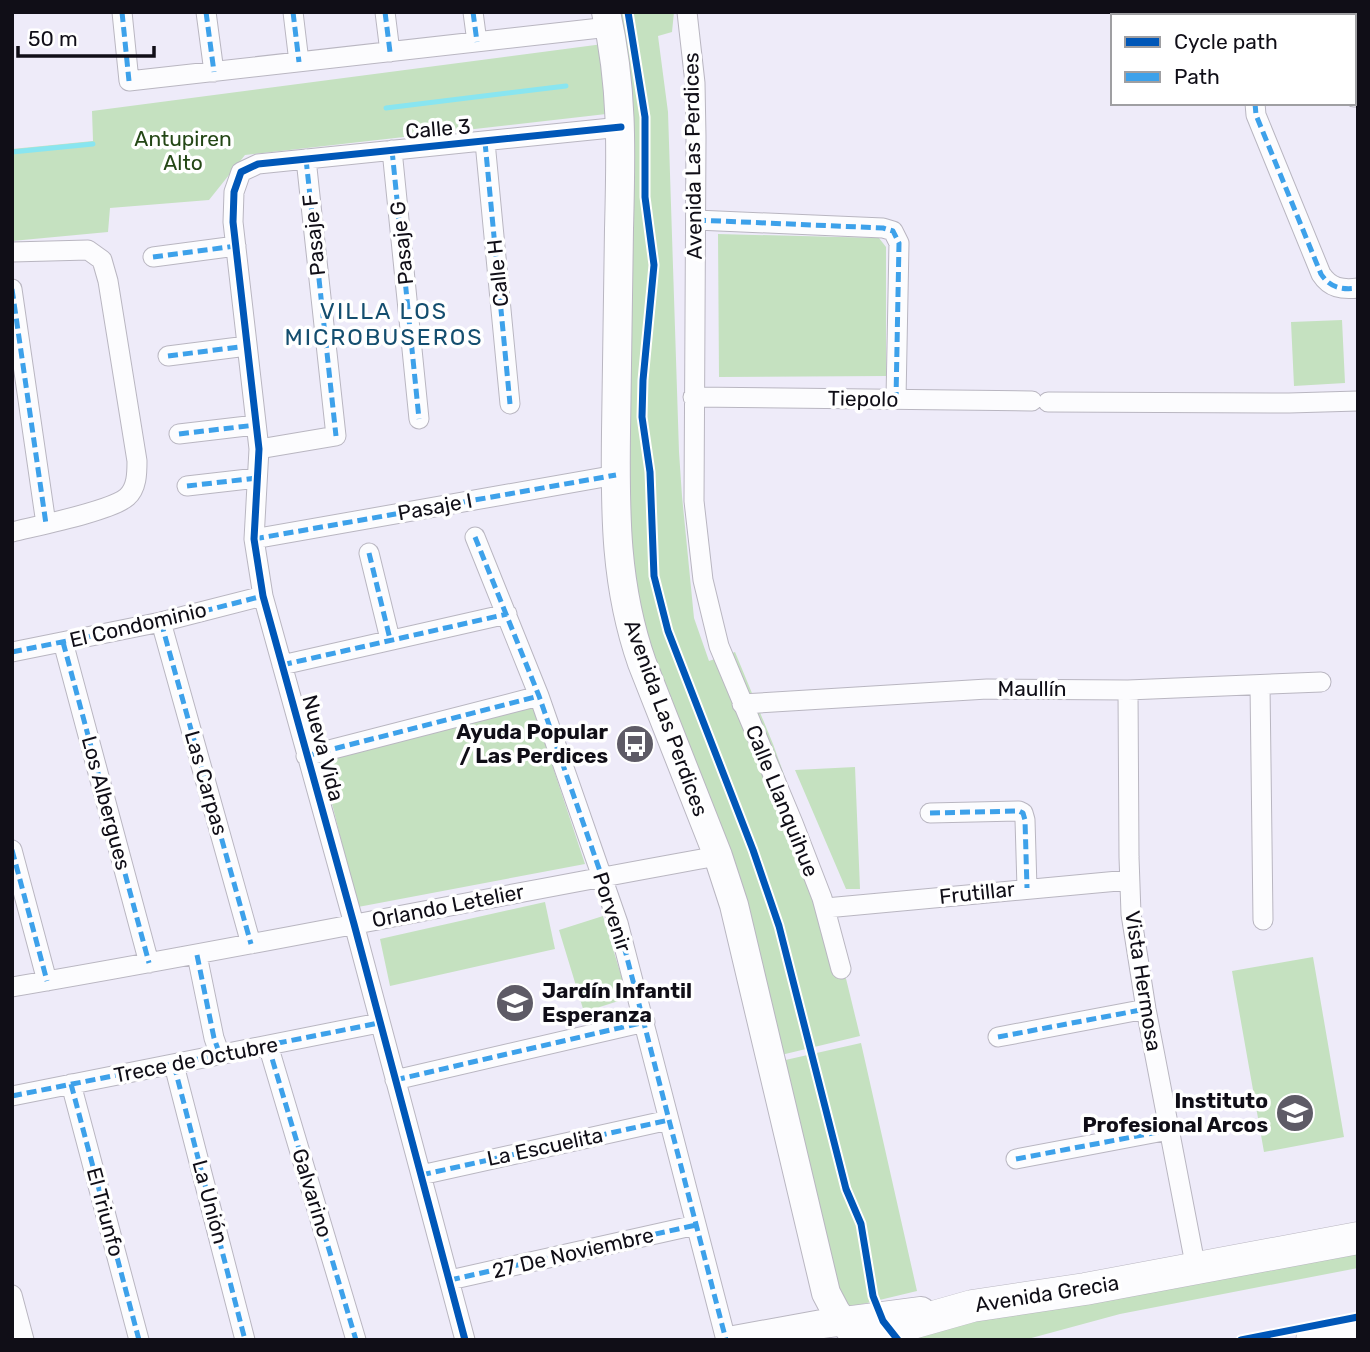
<svg xmlns="http://www.w3.org/2000/svg" width="1370" height="1352" font-family="Rubik,sans-serif">
<style>
.green{fill:#c5e1c0}
.lines{fill:none;stroke-linecap:round;stroke-linejoin:round}
.stream{stroke:#89e5f0;stroke-width:5}
.street-casing{stroke:#b9b6c1;stroke-width:21}
.secondary-casing{stroke:#b9b6c1;stroke-width:30}
.primary-casing{stroke:#b9b6c1;stroke-width:33}
.street{stroke:#fcfcfe;stroke-width:19}
.secondary{stroke:#fcfcfe;stroke-width:28}
.primary{stroke:#fcfcfe;stroke-width:32}
.quiet{stroke:#3da1ea;stroke-width:5;stroke-dasharray:10 5;stroke-linecap:butt}
.cycleway-casing{stroke:#fff;stroke-width:11}
.cycleway{stroke:#0057b8;stroke-width:7}
.labels{text-anchor:middle;stroke-width:7;stroke-linejoin:round;paint-order:stroke}
.street-label{font-size:21px;fill:#100e17;stroke:#fff}
.park-label{font-size:21px;fill:#244716;stroke:#fff}
.poi-label{font-size:21px;font-weight:bold;fill:#100e17;stroke:#fff;text-anchor:end}
.neighbourhood-label{font-size:23px;letter-spacing:2px;fill:#144e6f;stroke:#fff}
</style>
<rect width="100%" height="100%" fill="#eeebf9"/>
<path class="green" d="M616,12H674L672,32L658,36L668,112L679,452L682,496L694,618L709,661L735,652L773,744L822,880L860,1036L781,1055L644,645L620,557Z
M603,44L615,113L245,155L209,200L110,208L108,232L12,241V149L93,141L92,111Z
M718,234L879,238L886,247V376L719,377Z
M1342,320L1345,383L1294,386L1291,322Z
M533,707L585,864L358,907L320,756Z
M855,767L860,889H846L795,770Z
M545,902L555,949L390,986L380,939Z
M603,916L628,998L584,1012L559,930Z
M1313,957L1344,1137L1264,1152L1232,971Z
M861,1043L917,1291L842,1309L781,1061Z
M1358,1249V1268L1120,1314L1024,1340H910L916,1327Z"/>
<g class="lines">
<path class="stream" d="M386,108L566,86
M12,152L93,144"/>
<defs>
<path id="street" d="M122,12L129,81L609,27
M206,12L214,72
M293,12L299,62
M385,12L390,52
M473,12L477,42
M687,12L695,83L696,137L694,501L703,580L719,646L793,823L822,898L841,969
M1354,97H1358
M1255,103L1256,115L1321,274C1330,288 1342,290 1358,288
M485,142L510,404
M392,150L419,419
M696,220L883,228L893,231L899,243L896,399
M12,252L88,250L102,260L108,281L137,461C137,473 137,488 127,497C111,511 36,526 12,532
M153,257L236,246
M12,289L46,524
M168,356L247,346
M693,397L1032,401
M1048,402L1289,403L1358,401
M179,434L256,425
M259,449L336,436L306,159
M187,486L257,478
M475,537L539,696L618,923L726,1340
M254,539L616,475
M369,553L390,639
M161,622L251,944
M63,642L149,963
M12,652L161,622L263,596
M282,665L507,614
M1260,685L1263,920
M1128,690L1129,857L1131,914L1146,1009L1196,1269
M742,704L987,689L1128,690L1321,682
M306,756L539,696
M930,813L1019,811L1023,813L1025,820L1027,888
M12,850L47,981
M826,908L1129,880
M197,955L214,1038L220,1055
M12,987C248,947 483,898 718,856
M998,1037L1146,1009
M268,1045L356,1340
M174,1065L245,1340
M395,1080L645,1022
M71,1084L139,1340
M12,1096L379,1023
M1016,1159L1169,1130
M421,1175L669,1120
M450,1280L696,1225
M12,1295L24,1340
M465,1340L354,924L263,596L254,539L259,449L233,222L234,192L241,172L258,164L621,127"/>
<path id="secondary" d="M606,12C623,88 621,153 619,229C618,297 617,364 616,432C615,513 615,586 642,663L718,856L734,905L826,1293L836,1312L858,1340
M734,1340L822,1324L921,1311"/>
<path id="primary" d="M876,1340L884,1333L898,1327L972,1306L1085,1289L1358,1238
M1312,1340L1358,1331"/>
</defs>
<use href="#street" class="street-casing"/>
<use href="#secondary" class="secondary-casing"/>
<use href="#primary" class="primary-casing"/>
<use href="#street" class="street"/>
<use href="#secondary" class="secondary"/>
<use href="#primary" class="primary"/>
<path class="quiet" d="M122,12L129,81
M206,12L214,72
M293,12L299,62
M385,12L390,52
M473,12L477,42
M1354,97H1358
M1255,103L1256,115L1321,274C1330,288 1342,290 1358,288
M485,142L510,404
M392,150L419,419
M306,159L336,436
M696,220L883,228L893,231L899,243L896,399
M153,257L236,246
M12,289L46,524
M168,356L247,346
M179,434L256,425
M187,486L257,478
M475,537L539,696L618,923L726,1340
M254,539L616,475
M369,553L390,639
M161,622L251,944
M63,642L149,963
M12,652L161,622L263,596
M282,665L507,614
M306,756L539,696
M930,813L1019,811L1023,813L1025,820L1027,888
M12,850L47,981
M197,955L214,1038L220,1055
M998,1037L1146,1009
M268,1045L356,1340
M174,1065L245,1340
M395,1080L645,1022
M71,1084L139,1340
M12,1096L379,1023
M1016,1159L1169,1130
M421,1175L669,1120
M450,1280L696,1225"/>
<defs>
<path id="cycleway" d="M628,12L645,117V197L654,265L643,380L642,417L650,472L654,576L668,631L753,850L779,926L846,1189L861,1224L873,1296L883,1321L898,1340
M465,1340L354,924L263,596L254,539L259,449L233,222L234,192L241,172L258,164L621,127
M1241,1340L1358,1317"/>
</defs>
<use href="#cycleway" class="cycleway-casing"/>
<use href="#cycleway" class="cycleway"/>
</g>
<defs>
<symbol id="bus-disc" viewBox="-11 -11 22 22"><circle r="9.5" fill="#5e5b66" stroke="#fff"/><path d="M-5-6H5V4H4V6H2V4H-2V6H-4V4H-5ZM-3.5-4V0h7V-4ZM-3.5 1.2v1.5H-2V1.2ZM2 1.2v1.5H3.5V1.2Z" fill="#fff"/></symbol>
<symbol id="school-disc" viewBox="-11 -11 22 22"><circle r="9.5" fill="#5e5b66" stroke="#fff"/><path d="M0-5L7-2L0 1L-7-2ZM-4 1L0 2.5L4 1V4Q0 6-4 4Z" fill="#fff"/></symbol>
<symbol id="university-disc" viewBox="-11 -11 22 22"><circle r="9.5" fill="#5e5b66" stroke="#fff"/><path d="M0-5L7-2L0 1L-7-2ZM-4 1L0 2.5L4 1V4Q0 6-4 4Z" fill="#fff"/></symbol>
</defs>
<g fill-rule="evenodd">
<use href="#bus-disc" x="613" y="722" width="44" height="44"/>
<use href="#school-disc" x="493" y="981" width="44" height="44"/>
<use href="#university-disc" x="1273" y="1091" width="44" height="44"/>
</g>
<g class="labels">
<g class="street-label">
<text transform="translate(438 129) rotate(-5)" y="7">Calle 3</text>
<text transform="translate(693 156) rotate(-91)" y="7">Avenida Las Perdices</text>
<text transform="translate(314 235) rotate(-96)" y="7">Pasaje F</text>
<text transform="translate(402 243) rotate(-96)" y="7">Pasaje G</text>
<text transform="translate(498 273) rotate(-96)" y="7">Calle H</text>
<text transform="translate(863 399) rotate(1)" y="7">Tiepolo</text>
<text transform="translate(435 507) rotate(-10)" y="7">Pasaje I</text>
<text transform="translate(138 625) rotate(-13)" y="7">El Condominio</text>
<text x="1032" y="696">Maullín</text>
<text transform="translate(666 718) rotate(70)" y="7">Avenida Las Perdices</text>
<text transform="translate(323 748) rotate(75)" y="7">Nueva Vida</text>
<text transform="translate(206 783) rotate(74)" y="7">Las Carpas</text>
<text transform="translate(782 801) rotate(68)" y="7">Calle Llanquihue</text>
<text transform="translate(106 803) rotate(75)" y="7">Los Albergues</text>
<text transform="translate(977 893) rotate(-6)" y="7">Frutillar</text>
<text transform="translate(448 906) rotate(-11)" y="7">Orlando Letelier</text>
<text transform="translate(612 912) rotate(72)" y="7">Porvenir</text>
<text transform="translate(1143 981) rotate(81)" y="7">Vista Hermosa</text>
<text transform="translate(196 1060) rotate(-11)" y="7">Trece de Octubre</text>
<text transform="translate(545 1147) rotate(-12)" y="7">La Escuelita</text>
<text transform="translate(312 1193) rotate(73)" y="7">Galvarino</text>
<text transform="translate(210 1202) rotate(75)" y="7">La Unión</text>
<text transform="translate(105 1212) rotate(75)" y="7">El Triunfo</text>
<text transform="translate(573 1253) rotate(-13)" y="7">27 De Noviembre</text>
<text transform="translate(1047 1294) rotate(-9)" y="7">Avenida Grecia</text>
</g>
<g class="park-label">
<text x="183" y="146">Antupiren<tspan x="183" dy="24">Alto</tspan></text>
</g>
<g class="poi-label">
<text x="608" y="739">Ayuda Popular<tspan x="608" dy="24">/ Las Perdices</tspan></text>
<text x="542" y="998" text-anchor="start">Jardín Infantil<tspan x="542" dy="24">Esperanza</tspan></text>
<text x="1268" y="1108">Instituto<tspan x="1268" dy="24">Profesional Arcos</tspan></text>
</g>
<g class="neighbourhood-label">
<text x="384" y="319">VILLA LOS<tspan x="384" dy="26">MICROBUSEROS</tspan></text>
</g>
</g>
<rect width="1370" height="1352" fill="none" stroke="#100e17" stroke-width="28"/>
<rect x="1111" y="14" width="245" height="91" fill="#ffffff" stroke="#9f9fa2" stroke-width="2"/>
<rect x="1125" y="37" width="35" height="10" fill="#0057b8" stroke="#9f9fa2" stroke-width="2"/>
<text x="1174" y="49" font-size="21" fill="#100e17">Cycle path</text>
<rect x="1125" y="72" width="35" height="10" fill="#3da1ea" stroke="#9f9fa2" stroke-width="2"/>
<text x="1174" y="84" font-size="21" fill="#100e17">Path</text>
<path d="M18 46v10h136v-10" fill="none" stroke="#100e17" stroke-width="3.5"/>
<text x="28" y="46" font-size="21" fill="#100e17" stroke="#ffffff" stroke-width="5" paint-order="stroke">50 m</text>
</svg>
